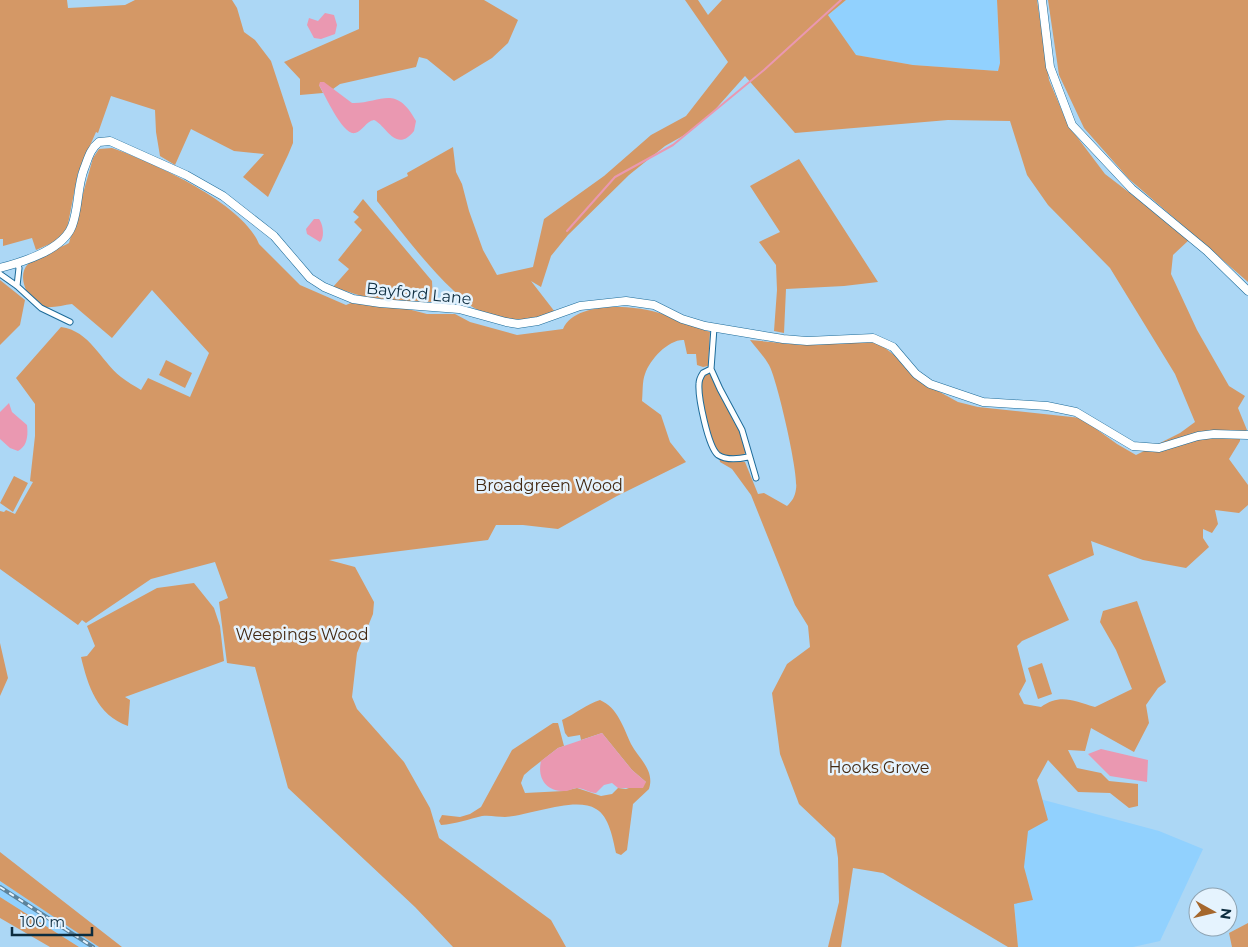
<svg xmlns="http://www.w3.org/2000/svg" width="1248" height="947" font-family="Montserrat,sans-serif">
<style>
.built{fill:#91d1fe}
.green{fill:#d49866}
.water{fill:#ea98b1}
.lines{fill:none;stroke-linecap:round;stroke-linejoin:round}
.stream{stroke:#ea98b1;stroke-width:2}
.street-casing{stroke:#1d6b99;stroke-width:7}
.secondary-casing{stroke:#1d6b99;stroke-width:9}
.street{stroke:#fff;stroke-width:5}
.secondary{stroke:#fff;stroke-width:8}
.rail-casing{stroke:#5d839b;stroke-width:4}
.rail{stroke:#e5f3fe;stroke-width:2;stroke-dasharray:5.5;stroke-linecap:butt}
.labels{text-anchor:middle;stroke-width:5;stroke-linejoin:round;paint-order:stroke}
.street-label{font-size:16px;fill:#0c2c3f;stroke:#e5f3fe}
.park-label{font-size:16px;fill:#432912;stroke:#e5f3fe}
</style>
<rect width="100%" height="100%" fill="#acd7f5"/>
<path class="built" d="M846,0H997L1000,63L998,71L913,65L855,55L828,15Z
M1025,795L1159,831L1203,849L1160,941L1133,947H1018L1014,903L1033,900L1015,838Z
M0,881L65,924L99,947H79L0,897Z"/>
<path class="green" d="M0,0H67L68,8L125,5L135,0H232L237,8L244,32L255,40L271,61L293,128V143L288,155L268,197L243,177L264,154L234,151L191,129L175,165L160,156L156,132L155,110L111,96L98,133L96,132L78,173L67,229L62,235L52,243L36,250L32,238L3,246V239H0Z
M359,0H484L518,20L508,43L492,58L454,81L427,59L419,57L416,67L340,84L333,89L319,85L323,93L300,95V79L284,62L359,29Z
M685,0H698L708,15L722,0H846L828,15L856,55L913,65L998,71L1000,63L997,0H1037L1049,80L1068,125L1105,174L1190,239L1173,255L1171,274L1197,330L1229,386L1245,396L1238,408L1247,430L1240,435V441L1229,459L1248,485V505L1239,513L1215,510L1218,524L1212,533L1203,529V538L1209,547L1186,568L1143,560L1091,541L1094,555L1048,575L1069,620L1022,641L1017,646L1026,681L1019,694L1024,704L1041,707C1060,693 1074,701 1095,707L1132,689L1116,650L1100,622L1103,611L1137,601L1166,682L1158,688L1146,705L1149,723L1134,752L1091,728L1085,751L1068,750L1077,768L1101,773L1109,781L1138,784V806L1129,808L1110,793L1078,792L1048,760L1037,780L1048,820L1028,831L1024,867L1033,900L1014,904L1018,947H1008L883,873L853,868L841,947H828L839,902L838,858L835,838L799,804L780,754L772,693L787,664L810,647L808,626L795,605L751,495L732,469L720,462L719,457L745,462L758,494L764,493L787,506C792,501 795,497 796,489C799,474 777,379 769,365C764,356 756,348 750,340L803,345L876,341L898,358L916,379L958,402L978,407L1081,418L1117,444L1136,455L1180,433L1195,422L1175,374L1110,268L1048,205L1027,175L1010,121L948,120L795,133L745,76L712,113L688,133L665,146L629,175L568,235L551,256L541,287L531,281L555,312C528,323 496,322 471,306C464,303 459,296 454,291C425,264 402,232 377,201V191L408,176L407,173L453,147L456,172L462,184L469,211L483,250L497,275L533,267L544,219L604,176L651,135L686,116L728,62Z
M1048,0H1248V282L1129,179L1084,128L1059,75Z
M112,148C152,162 243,203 259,244L300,285L346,305L351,303L404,308L427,314H455L470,322L517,335L563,329C574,302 629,305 652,311C672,316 691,326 710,332L708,366L703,367L697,365L696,354H687L684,340C669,339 650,359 645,374C642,382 643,392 642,401L661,415L670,442L686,462L617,496L558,529L523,525H496L488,540L329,560L355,567L374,602L373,614L357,653L352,697L357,709L404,762L430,808L439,838L551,920L566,947H453L415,907L288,788L255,667L227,663L219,602L228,598L215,562L151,579L86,623L82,620L78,625L0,569V511L4,512L6,510L15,514L33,482L30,481L35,436V404L16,378L61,327C90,331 100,360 121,377C127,382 135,386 141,390L148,378L190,397L209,353L152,290L112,338L72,304C64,305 54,308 45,307C30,305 15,277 28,264C37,254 57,250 69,243L93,158L99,149Z
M799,159L878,282L844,286L786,289L784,333L774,331L777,290L776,265L759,242L780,232L750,186Z
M363,199L432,281L433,302L374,300L333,287L349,269L338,260L362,230L354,222L359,217L353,212Z
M0,280L25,300L20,325L0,345Z
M166,360L192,373L185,388L159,375Z
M709,372L738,425L746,452C742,457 738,457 732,457C726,457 718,454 715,449C706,436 696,387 704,374Z
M14,476L28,483L13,512L0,503Z
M194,583L214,608L220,626L224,661L125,697L130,700L128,726C97,715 88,686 81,657L87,656L95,646L87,626L157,588Z
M0,643L8,678L0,696Z
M1042,663L1052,694L1038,699L1028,668Z
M600,700C618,708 623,727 631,744C639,759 655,770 649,789L633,804L627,850L621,855L616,853C613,839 609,816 596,809C575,796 529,816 505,817C498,817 490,815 482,816C469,819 456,824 441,825L439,821L442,815L460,817L470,814L481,807L512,750L553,723H558L564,746L558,748L531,769L524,775L521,783L525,793L564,791L577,788L601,796L612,794L618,788L626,789L646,782L632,770L602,733L581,740L580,735L568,737L565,733L562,720C575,714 587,704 600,700Z
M0,852L122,947H99L0,881Z
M0,897L79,947H50L0,918Z
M1248,923V947H1232L1229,933Z"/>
<path class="water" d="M325,13L334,15L337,25L335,34L321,39L314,38L307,25L309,18L318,21Z
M320,82H324L352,103C381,104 395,83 416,121L414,131C396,154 386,125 374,120C366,121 363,131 355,133C343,136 325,95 319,85Z
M314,219H319C323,224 325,237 320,242L307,234L306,229Z
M9,403L12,412L27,425C28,434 28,446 18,451L10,448L0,439V412Z
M602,733L632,770L646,782L643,788H618L612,783L604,785L596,793C590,793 583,788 577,788C573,788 569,791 566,791C546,792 537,778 541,761L558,748Z
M1101,749L1148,760L1147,782L1110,776L1088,754Z"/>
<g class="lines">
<path class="stream" d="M567,231L615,177L673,145L764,70L841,0"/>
<defs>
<path id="street" d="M17,263L19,268L17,286
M0,274L17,286L41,308L70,322
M714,328L711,369L720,389L742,430L756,478
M711,369L703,373C701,376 699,379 699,384C698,397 708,447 718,455C727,461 739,459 748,457"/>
<path id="secondary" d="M1042,0L1050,67L1072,125L1132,189L1207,251L1248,291
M0,268C23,262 63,250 72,226C79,208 77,187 84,169C88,159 90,149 99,142L110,141L186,175L223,196L274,236L310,278L324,287L353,299L380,303L459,309L506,322L518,324L538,321L580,306L626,301L654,305L682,319L705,326L783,339L807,341L873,338L893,347L916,374L930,384L983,402L1047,406L1076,412L1133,446L1159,448L1198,436L1214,434L1248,435"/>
</defs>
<use href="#street" class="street-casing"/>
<use href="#secondary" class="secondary-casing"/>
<use href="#street" class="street"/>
<use href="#secondary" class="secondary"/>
<defs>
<path id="rail" d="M0,887L93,947"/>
</defs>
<use href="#rail" class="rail-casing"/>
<use href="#rail" class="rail"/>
</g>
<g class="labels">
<g class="street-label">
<text transform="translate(419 293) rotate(6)" y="6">Bayford Lane</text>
</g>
<g class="park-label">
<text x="549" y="491">Broadgreen Wood</text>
<text x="302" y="640">Weepings Wood</text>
<text x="879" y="773">Hooks Grove</text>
</g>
</g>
<g transform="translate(1213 912) rotate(98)"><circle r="24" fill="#e5f3fe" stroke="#8ea3b2"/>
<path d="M0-4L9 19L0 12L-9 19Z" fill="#a5672d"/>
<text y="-8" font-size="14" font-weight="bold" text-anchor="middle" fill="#0c2c3f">N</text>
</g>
<path d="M12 927v8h80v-8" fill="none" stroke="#0c2c3f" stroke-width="2.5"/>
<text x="20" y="927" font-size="15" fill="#0c2c3f" stroke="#e5f3fe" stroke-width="4" paint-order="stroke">100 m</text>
</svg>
